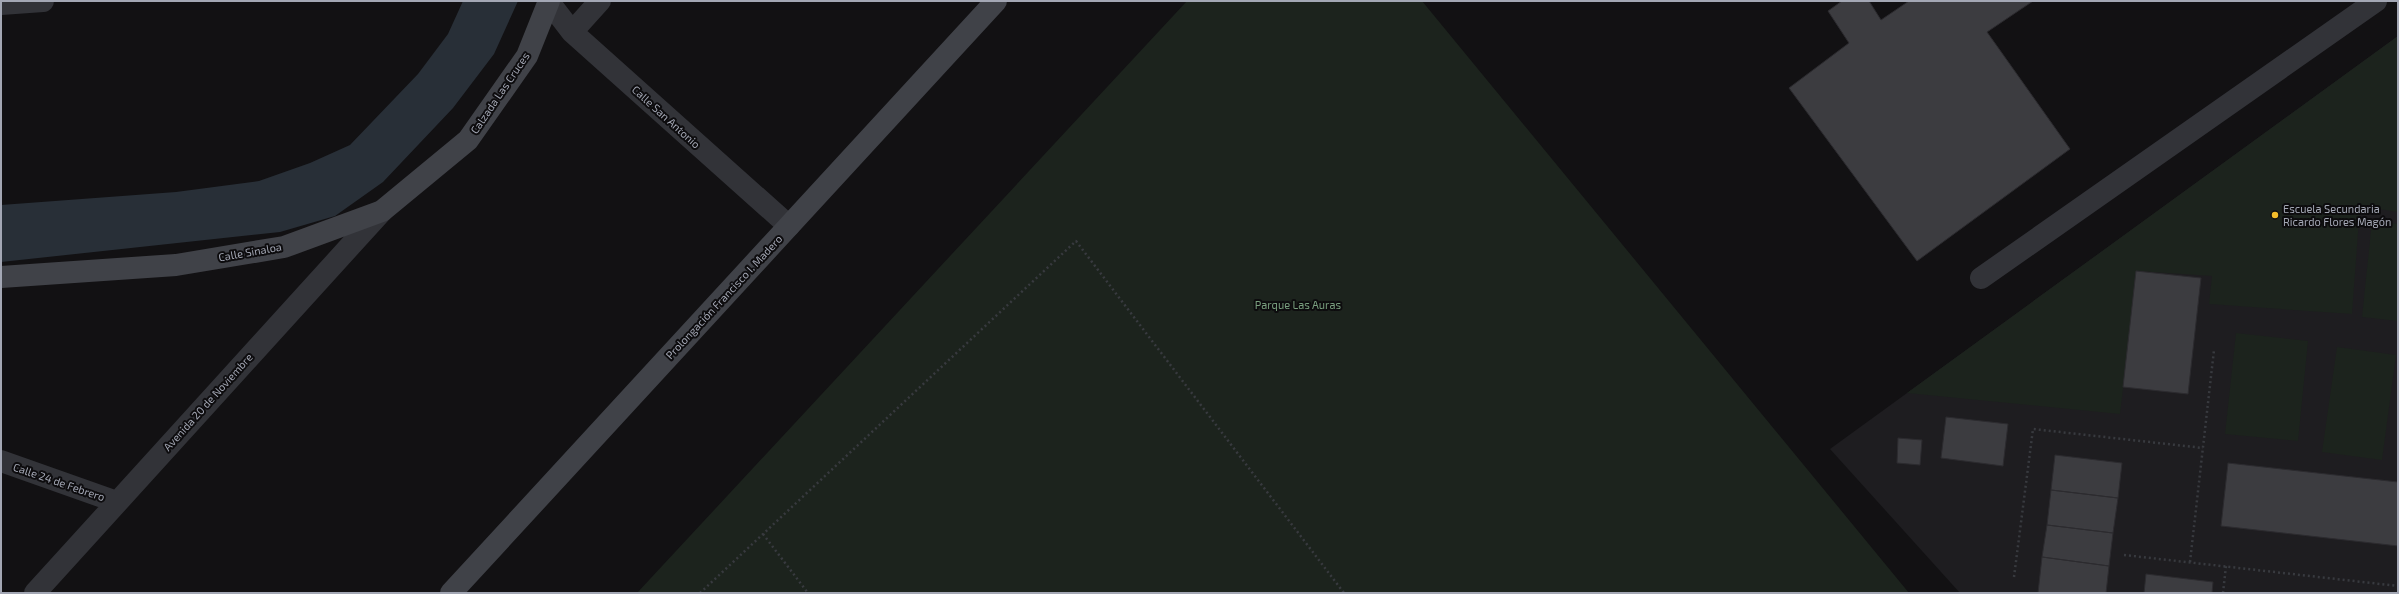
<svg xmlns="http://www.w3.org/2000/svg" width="2399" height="594" font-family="'Exo 2',sans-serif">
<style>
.built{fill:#1e1d20}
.green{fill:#1c231d}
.water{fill:#282f37}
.building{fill:#3c3c40;stroke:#2c2b2f}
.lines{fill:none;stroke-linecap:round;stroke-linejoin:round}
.path{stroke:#383a3f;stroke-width:2.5;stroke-dasharray:2 3;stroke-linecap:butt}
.street{stroke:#323338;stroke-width:22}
.secondary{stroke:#404248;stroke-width:22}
.poi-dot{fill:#f2ba2a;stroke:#0d0c0e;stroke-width:1.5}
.labels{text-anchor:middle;stroke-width:4;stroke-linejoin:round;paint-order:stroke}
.street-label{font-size:11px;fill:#a3a7b4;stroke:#0d0c0e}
.poi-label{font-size:11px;fill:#a3a7b4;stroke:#0d0c0e;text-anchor:start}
.park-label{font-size:11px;fill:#799f7e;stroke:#0d0c0e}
</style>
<rect width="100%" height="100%" fill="#121113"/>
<path class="built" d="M2398,36V593H1960L1830,449Z"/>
<path class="green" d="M1187,1H1422L1909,593H637Z
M2398,36V212L2360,206L2352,314L2209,304L2212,276L2137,271L2120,414L1907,393Z
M2372,221L2398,224V321L2362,317Z
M2236,333L2308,341L2298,441L2225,434Z
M2337,347L2396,355L2382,460L2322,452Z"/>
<path class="water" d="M463,1H518L494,54L453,108L383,182L335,216L280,232L1,262V205L176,192L259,181L310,163L350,145L418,74L448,34Z"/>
<path class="building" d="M1842,1H1869L1881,20L1909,1H2033L1987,32L2070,149L1917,261L1789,88L1849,43L1828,11Z
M2136,271L2201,278L2188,394L2123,387Z
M1946,417L2008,424L2003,466L1941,458Z
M1898,438L1922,440L1920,465L1897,463Z
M2055,455L2122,463L2118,498L2051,490Z
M2228,463L2398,482V546L2221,526Z
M2051,490L2118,498L2113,533L2047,525Z
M2047,525L2113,533L2109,566L2042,557Z
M2042,557L2109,566L2106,593H2038Z
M2146,574L2213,582L2212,593H2144Z"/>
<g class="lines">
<path class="path" d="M763,534L808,593
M2124,555L2398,586
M2190,562L2214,350
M2014,577L2033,429L2203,448
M700,593L1076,241L1344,593
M2223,593L2226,566"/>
<path class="street" d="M549,2L572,32L789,226
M1,4L43,1
M572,32L600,1
M1981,278L2376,1
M1,461L117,502
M35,593L382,211"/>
<path class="secondary" d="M1,277L176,265L284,247L382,211L468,140L527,56L549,1
M451,593L996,1"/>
</g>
<circle class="poi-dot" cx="2275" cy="215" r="4"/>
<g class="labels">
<g class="street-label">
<text transform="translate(500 93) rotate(-56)" y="4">Calzada Las Cruces</text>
<text transform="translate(666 117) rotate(42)" y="4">Calle San Antonio</text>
<text transform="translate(250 252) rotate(-10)" y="4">Calle Sinaloa</text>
<text transform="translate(724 297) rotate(-47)" y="4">Prolongación Francisco I. Madero</text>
<text transform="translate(208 402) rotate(-48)" y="4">Avenida 20 de Noviembre</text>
<text transform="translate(59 482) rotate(19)" y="4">Calle 24 de Febrero</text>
</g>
<g class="poi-label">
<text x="2283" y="213">Escuela Secundaria<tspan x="2283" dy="13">Ricardo Flores Magón</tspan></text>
</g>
<g class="park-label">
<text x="1298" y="309">Parque Las Auras</text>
</g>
</g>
<rect width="2399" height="594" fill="none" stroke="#a3a7b4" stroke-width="4"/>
</svg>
